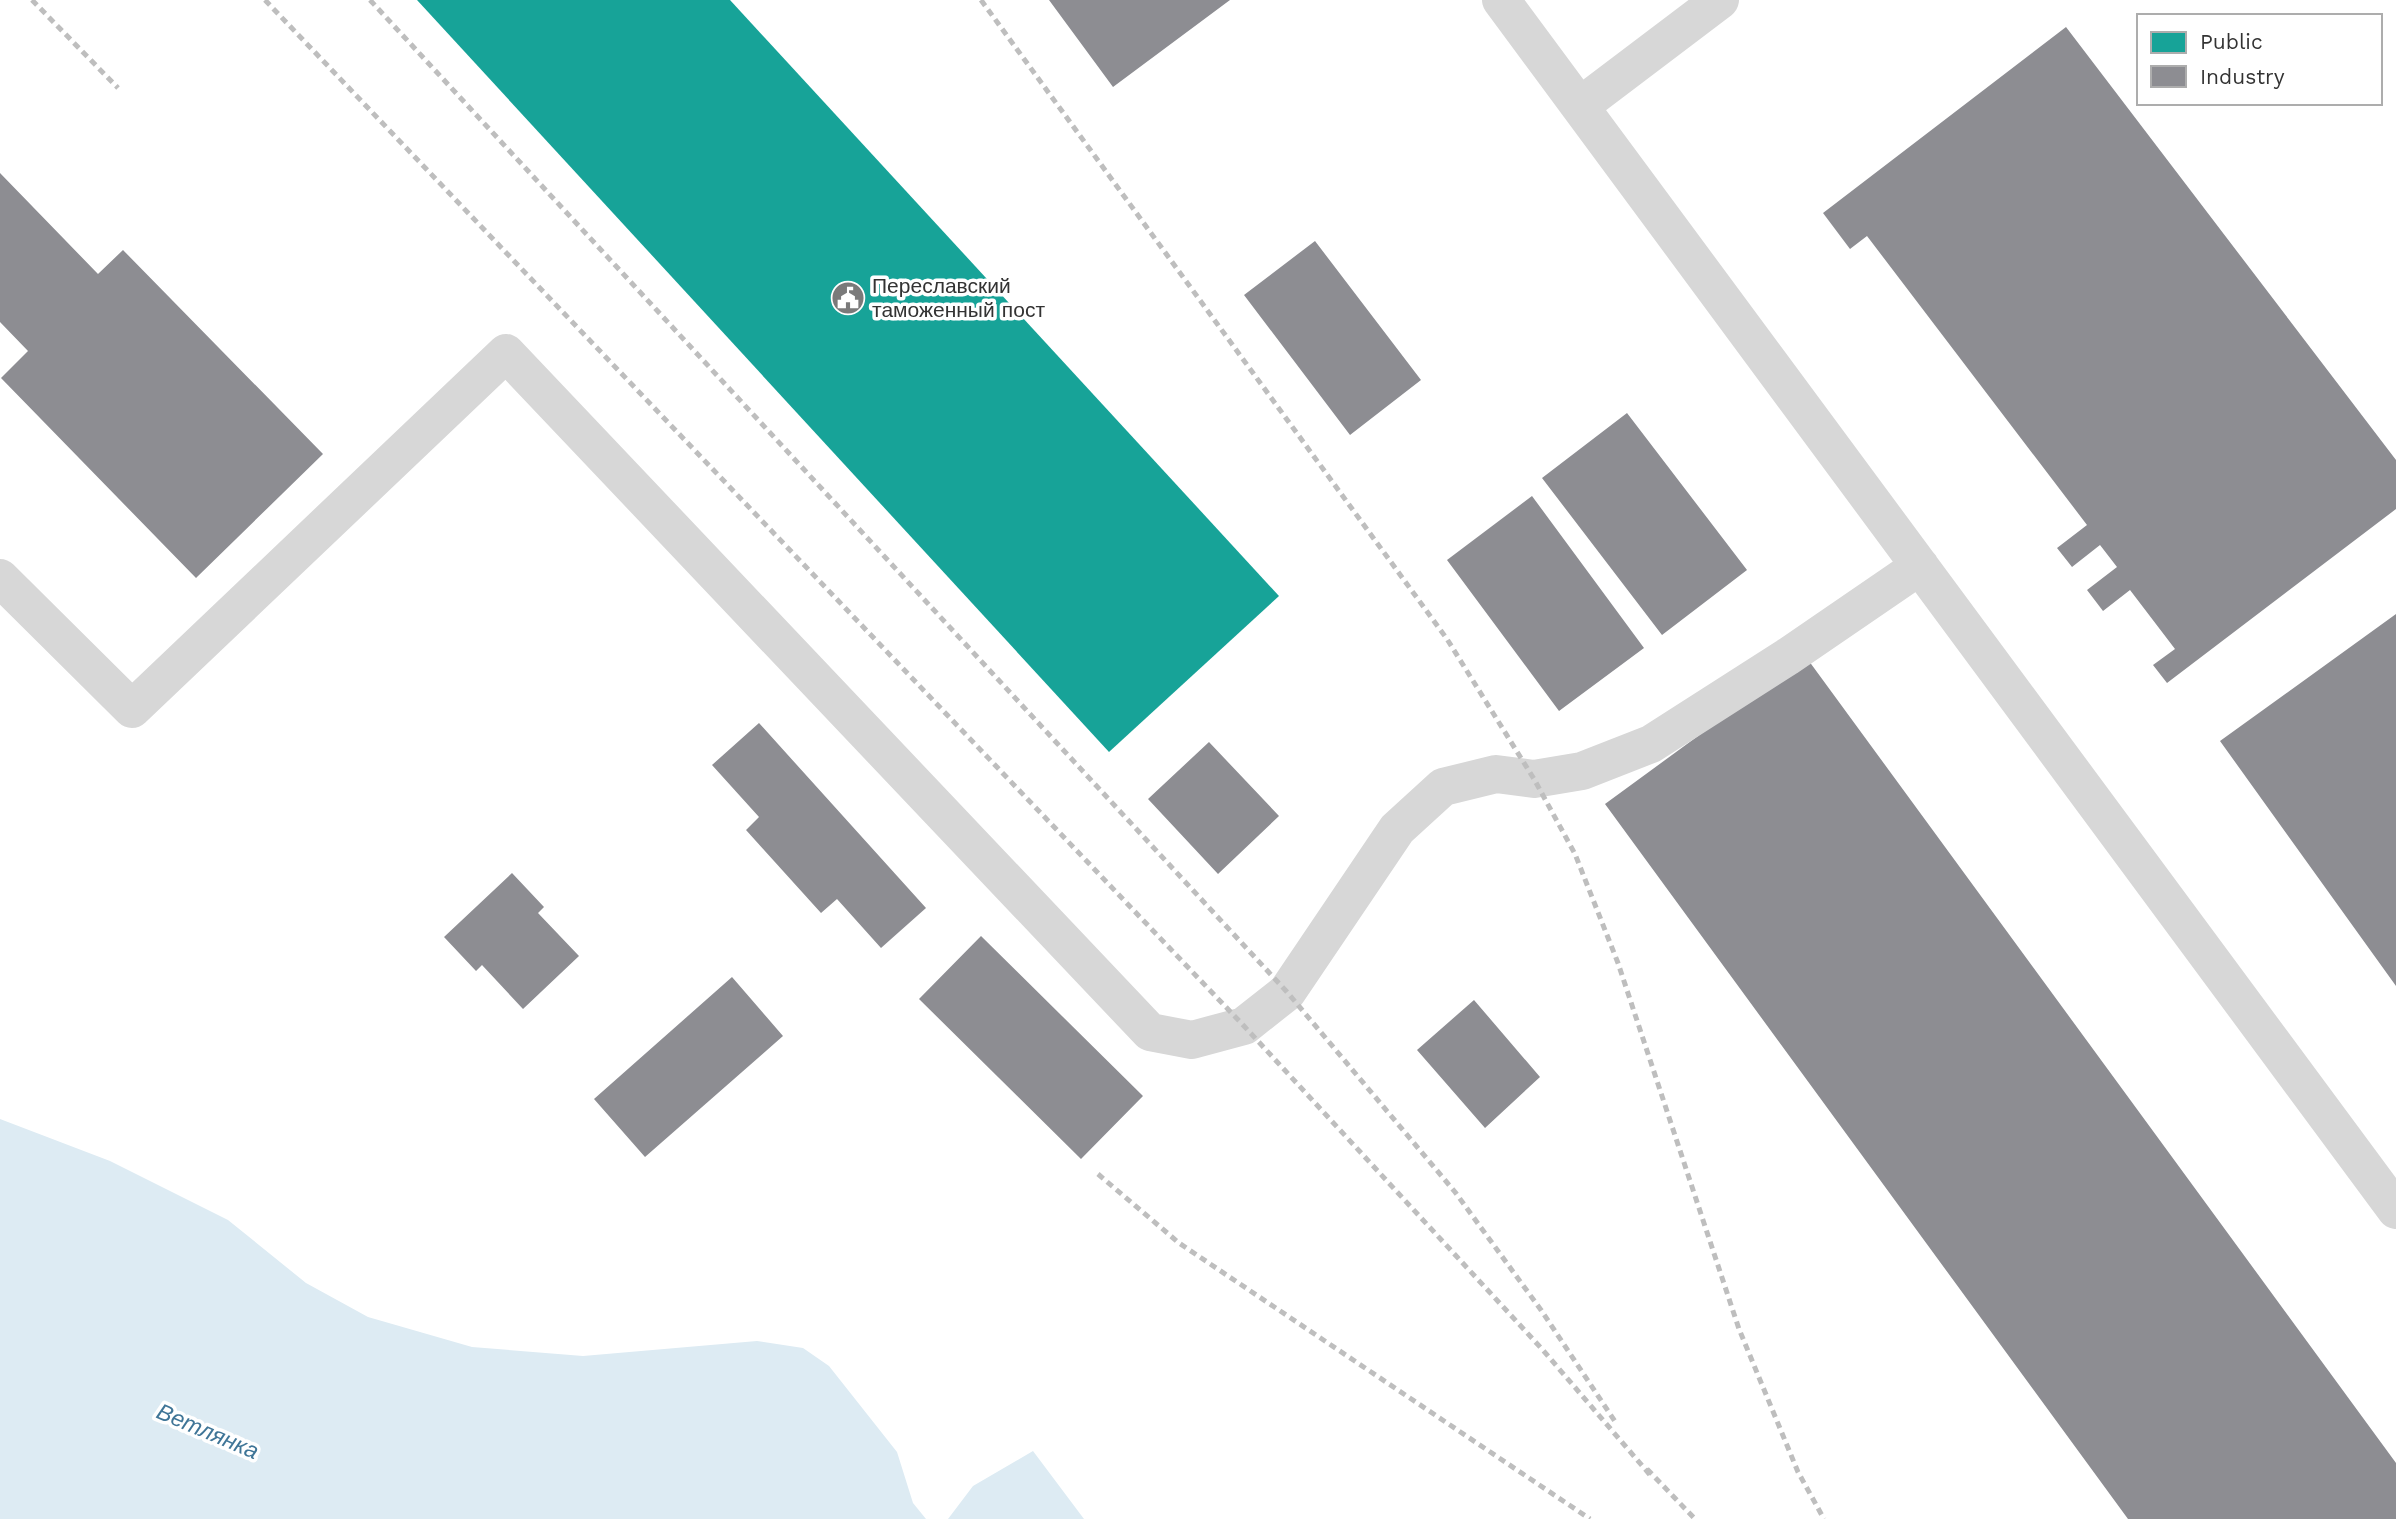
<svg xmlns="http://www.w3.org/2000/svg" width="2396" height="1519" font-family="'Work Sans',sans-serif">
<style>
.water{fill:#ddebf3}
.public{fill:#17a398}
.industry{fill:#8d8d92}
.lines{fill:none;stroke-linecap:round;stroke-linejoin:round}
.street{stroke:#d7d7d7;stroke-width:38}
.rail{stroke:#bebebe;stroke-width:5;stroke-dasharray:7 5;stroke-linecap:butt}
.labels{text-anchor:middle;stroke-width:7;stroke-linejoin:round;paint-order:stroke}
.poi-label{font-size:21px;fill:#333;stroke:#fff;text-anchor:start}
.water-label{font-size:23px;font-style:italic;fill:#3f7597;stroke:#fff}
</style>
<rect width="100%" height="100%" fill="#fff"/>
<path class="water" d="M0,1119L110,1161L228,1220L306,1283L368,1317L472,1347L583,1356L757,1341L803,1348L829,1366L897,1452L913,1503L926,1519H0Z
M1033,1451L1084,1519H948L973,1486Z"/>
<path class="public" d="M417,0H730L1279,596L1109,752Z"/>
<path class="industry" d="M1049,0H1230L1113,87Z
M2066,27L2396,460V509L2167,683L2153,665L2175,649L2130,590L2103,611L2087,590L2117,567L2100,545L2072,567L2057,548L2087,525L1867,236L1850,249L1823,213Z
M0,173L98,274L123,250L323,454L196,578L1,378L28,351L0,322Z
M1315,241L1421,380L1350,435L1244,295Z
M1627,413L1747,570L1662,635L1542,478Z
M1532,496L1644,648L1559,711L1447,560Z
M2396,614V986L2220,741Z
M1806,657L2396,1463V1519H2128L1605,804Z
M759,723L926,908L881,948L837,899L821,913L746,830L759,817L712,765Z
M1209,742L1279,816L1218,874L1148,799Z
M512,873L544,907L538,913L579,956L523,1009L482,965L476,971L444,937Z
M981,936L1143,1096L1081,1159L919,999Z
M732,977L783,1036L645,1157L594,1099Z
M1474,1000L1540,1077L1485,1128L1417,1050Z"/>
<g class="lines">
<path class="street" d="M1501,0L2396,1210
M1580,106L1720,0
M0,578L132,709L506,353L1150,1032L1192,1040L1244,1026L1287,992L1397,829L1443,787L1496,774L1534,779L1582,771L1651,744L1787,657L1920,566"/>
<path class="rail" d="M32,0L118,88
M265,0L1244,1026L1542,1349L1651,1476
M370,0L1287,992L1455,1192L1541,1310L1616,1423
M981,0L1447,639L1534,779L1575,854L1618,963L1739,1329L1798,1472L1824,1519
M1098,1174L1179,1243L1590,1519
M1647,1469L1695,1519"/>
</g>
<defs>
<symbol id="civic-disc" viewBox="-11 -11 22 22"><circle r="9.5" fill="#7a7a7a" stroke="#fff"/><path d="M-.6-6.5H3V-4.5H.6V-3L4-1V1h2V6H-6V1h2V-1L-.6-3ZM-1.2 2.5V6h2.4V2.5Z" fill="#fff"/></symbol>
</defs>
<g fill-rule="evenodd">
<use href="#civic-disc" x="829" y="279" width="38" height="38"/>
</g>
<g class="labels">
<g class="poi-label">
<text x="872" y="293">Переславский<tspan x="872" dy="24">таможенный пост</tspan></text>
</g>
<g class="water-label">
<text transform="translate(208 1431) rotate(23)" y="8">Ветлянка</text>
</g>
</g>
<rect x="2137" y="14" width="245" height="91" fill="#ffffff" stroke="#adadad" stroke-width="2"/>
<rect x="2151" y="32" width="35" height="21" fill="#17a398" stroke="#adadad" stroke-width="2"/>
<text x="2200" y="49" font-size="21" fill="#333333">Public</text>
<rect x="2151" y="66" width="35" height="21" fill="#8d8d92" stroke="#adadad" stroke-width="2"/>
<text x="2200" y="84" font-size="21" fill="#333333">Industry</text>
</svg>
